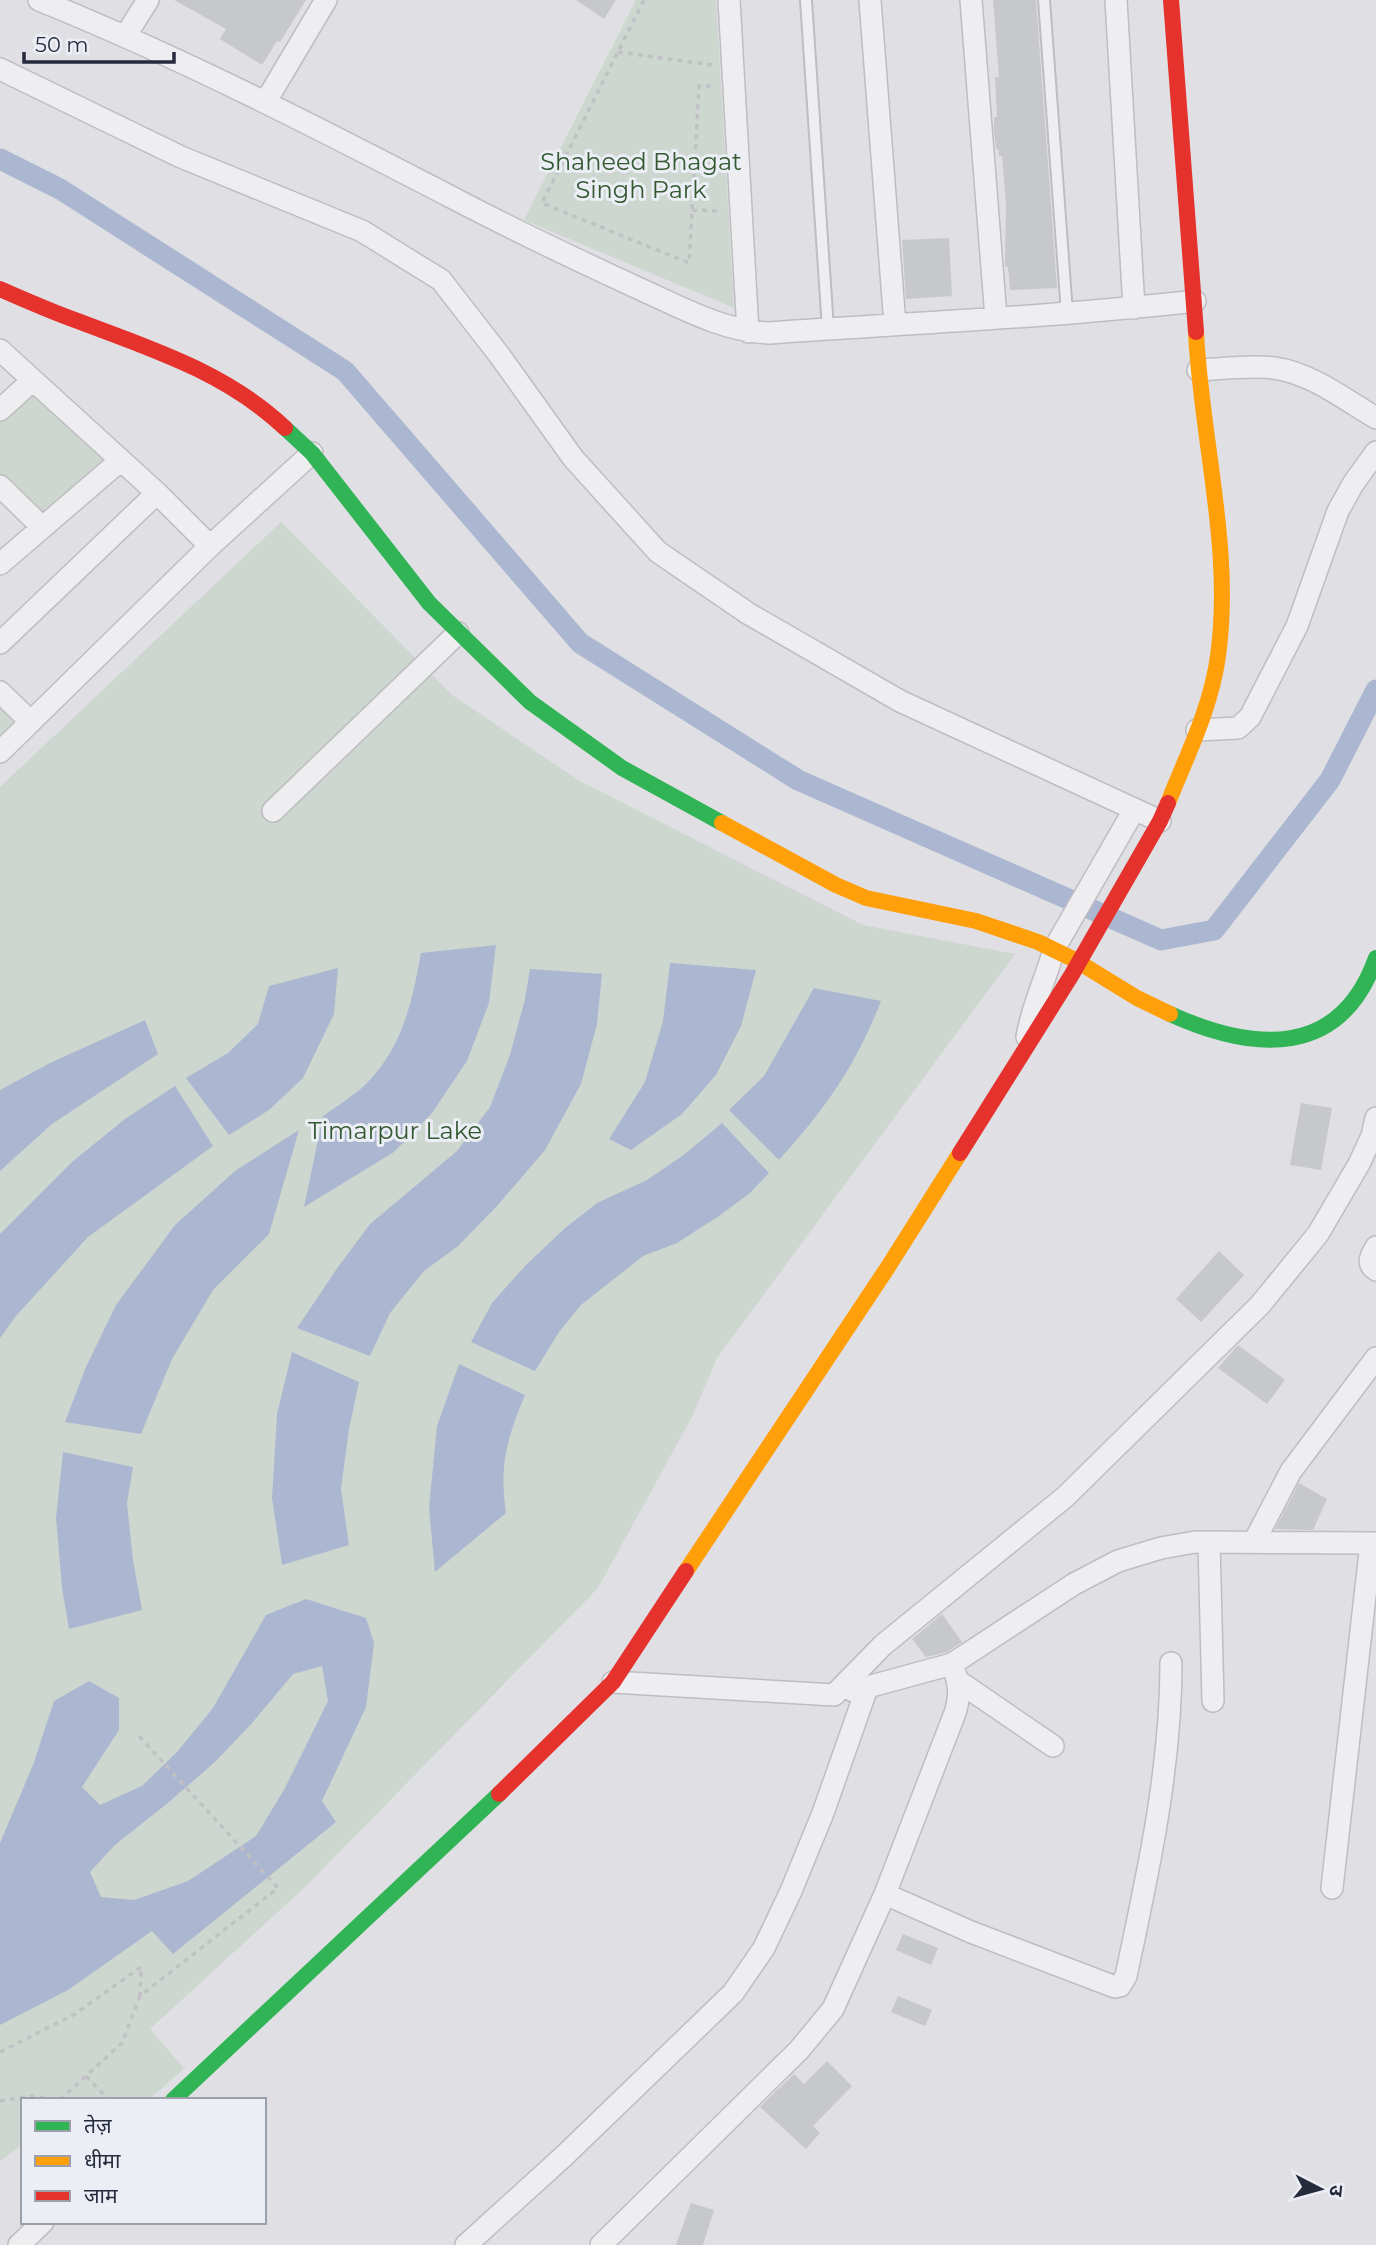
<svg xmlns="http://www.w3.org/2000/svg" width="1376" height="2245" font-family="Montserrat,'Noto Sans Devanagari',sans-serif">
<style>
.green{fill:#cdd7cf}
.water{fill:#abb7d0;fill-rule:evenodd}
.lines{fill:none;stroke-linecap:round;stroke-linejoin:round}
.canal{stroke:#abb7d0;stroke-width:21}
.building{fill:#c7c8cc}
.lane-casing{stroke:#bdbdc2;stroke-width:14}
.street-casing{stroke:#bdbdc2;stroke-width:24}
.path{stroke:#c0c0c5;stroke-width:3.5;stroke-dasharray:5 5;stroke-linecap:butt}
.lane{stroke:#eeeef1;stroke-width:10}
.street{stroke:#eeeef1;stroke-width:21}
.fast{stroke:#30b455;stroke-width:16}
.slow{stroke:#ff9f0a;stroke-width:16}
.jam{stroke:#e5322d;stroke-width:16}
.labels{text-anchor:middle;stroke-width:6;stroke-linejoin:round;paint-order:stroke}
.park-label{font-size:24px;fill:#345932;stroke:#ebeef4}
</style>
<rect width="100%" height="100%" fill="#dfdfe4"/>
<path class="green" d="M636,0H716L734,308L524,220Z
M33,380L121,460L47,524L0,481V410Z
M281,522L452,695L580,781L863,925L1015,954L717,1358L692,1417L598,1588L305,1887L150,2029L184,2068L149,2100H23V2144L0,2161V787Z
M0,696L24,723L0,746Z"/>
<path class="water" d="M496,945L489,1003L467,1061L432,1113L394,1152L304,1207L323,1116C338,1105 355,1095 367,1083C403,1046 412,1002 421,953Z
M670,963L756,970L741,1026L716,1075L682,1114L631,1150L609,1139L645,1082L663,1021Z
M338,968L334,1014L303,1078L269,1110L229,1135L186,1078L228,1053L258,1024L269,986Z
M530,969L602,974L597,1024L581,1084L545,1150L497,1206L458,1246L424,1271L390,1313L370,1356L297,1328L338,1267L370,1224L457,1151L490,1107L510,1055L525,999Z
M814,988L881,1001C855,1067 826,1108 779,1160L729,1110L764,1076Z
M145,1020L158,1054L52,1124L0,1171V1090L50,1063Z
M175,1086L213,1146L88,1237L16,1316L0,1338V1234L72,1162L125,1119Z
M722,1123L769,1173L750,1193L719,1216L677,1243L643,1256L581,1305L559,1332L535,1371L471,1342L492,1303L525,1266L564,1229L597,1203L647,1180L685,1154Z
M299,1130L269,1234L213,1290L172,1359L141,1434L65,1422L86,1367L116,1305L175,1225L235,1171Z
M292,1352L359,1382L349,1429L341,1489L349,1545L282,1565L272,1498L277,1414Z
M459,1364L525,1395C507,1439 499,1464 506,1513L435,1572L429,1508L437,1426Z
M63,1452L133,1467L127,1503L133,1560L142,1610L69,1629L62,1588L56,1518Z
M306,1599L366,1618L374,1643L366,1707L322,1801L336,1822L173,1954L152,1931L68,1990L0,2025V1843L33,1765L54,1701L89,1681L119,1698V1730L82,1787L100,1805L142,1786L177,1752L213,1708L266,1615ZM322,1666L328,1701L285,1788L256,1836L188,1881L134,1900L101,1897L90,1872L115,1845L169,1802L215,1762L253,1722L293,1674Z"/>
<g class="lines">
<path class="canal" d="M0,159L60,189L345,371L580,643L798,780L1161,940L1214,930L1330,780L1376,690"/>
</g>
<path class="building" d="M174,0H306L280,42L277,41L262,65L220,39L226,29Z
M576,0H616L604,19Z
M993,0H1036L1057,288L1010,290L1008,267H1005V261L1006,203L1002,156H999L998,149H996L994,131V117H997L995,77H999Z
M949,238L952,296L906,299L902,240Z
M1301,1103L1332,1108L1321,1170L1290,1165Z
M1219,1251L1244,1275L1201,1322L1176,1299Z
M1238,1345L1285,1380L1267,1404L1218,1368Z
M1299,1483L1327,1499L1313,1530L1275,1529Z
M942,1614L962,1642L947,1652L926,1657L912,1639Z
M903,1934L938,1948L931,1965L896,1950Z
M898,1996L932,2010L925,2026L891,2012Z
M827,2061L852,2086L813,2126L820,2133L806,2149L760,2107L794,2074L804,2084Z
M691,2203L714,2210L703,2245H676Z"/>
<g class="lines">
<defs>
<path id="lane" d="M806,0L828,329
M1044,0L1067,313"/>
<path id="street" d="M39,0C182,58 318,128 455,199C516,231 577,260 640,289C682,308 723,331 769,333C911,323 1054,317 1195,301
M729,0L748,332
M870,0L895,325
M971,0L996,318
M1116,0L1134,308
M126,35L148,0
M0,69L181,157L362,231L441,280L500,356L573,458L658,552L749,614L900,701L1160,821
M266,101L326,0
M0,350L157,493L210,546L0,752
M1198,370C1222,369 1250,365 1274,368C1311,373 1344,399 1376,418
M0,410L33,380
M0,486L42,527
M210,546L312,453
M0,564L121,460
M0,643L157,493
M0,692L31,722
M1197,730L1238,728L1250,717L1297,626L1338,511L1353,484L1376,452
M273,811L458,633
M1027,1037C1032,1006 1046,979 1054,949L1134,810
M1376,1247C1371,1256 1366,1263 1376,1270
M1209,1542L1213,1701
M1254,1542L1291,1471L1376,1358
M958,1681L1053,1746
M613,1682L834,1695L883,1645L1065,1497L1260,1305L1318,1234L1359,1164L1372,1136L1376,1118
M853,1691L952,1664L1074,1584L1118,1561L1161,1548L1195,1542L1376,1543
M1332,1888L1371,1543
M885,1894L971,1932L1115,1987L1120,1986L1126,1976C1148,1873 1171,1769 1171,1663
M19,2245L43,2222
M466,2245L564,2156L733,1993L764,1948L791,1891L823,1813L867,1688
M601,2245L799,2050L833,2009L885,1894L955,1713C961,1694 959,1682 952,1664"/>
</defs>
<use href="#lane" class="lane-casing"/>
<use href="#street" class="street-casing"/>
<path class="path" d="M644,0L542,203L689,263L699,86H714
M618,52L713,65
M692,210L721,211
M0,2052L75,2014L141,1967L140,1996L278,1888L139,1736
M86,2076L109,2100
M60,2100L122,2043L140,1996
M0,2101L34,2096L52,2100"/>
<use href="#lane" class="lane"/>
<use href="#street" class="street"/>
<path class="fast" d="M285,428L312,453L429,603L530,702L622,768L722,823
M1170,1014C1254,1052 1340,1059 1376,958
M173,2100L499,1794"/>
<path class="slow" d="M1168,803C1187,755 1211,708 1218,656C1233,548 1201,439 1196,332
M722,823L836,885L866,898L976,921L1038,942L1075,960L1137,998L1170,1014
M686,1571L888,1267L960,1153"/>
<path class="jam" d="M1171,0L1196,332
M0,289C25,300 50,311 75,320C149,348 226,372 285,428
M960,1153L1071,976L1160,821L1168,803
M499,1794L613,1682L686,1571"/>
</g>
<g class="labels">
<g class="park-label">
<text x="641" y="170">Shaheed Bhagat<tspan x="641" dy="28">Singh Park</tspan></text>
<text x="395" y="1139">Timarpur Lake</text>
</g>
</g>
<rect x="21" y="2098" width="245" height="126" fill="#ebeef4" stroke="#9ca0ab" stroke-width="2"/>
<rect x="35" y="2121" width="35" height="10" fill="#30b455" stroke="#9ca0ab" stroke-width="2"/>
<text x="84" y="2133" font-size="21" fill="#252a3d">तेज़</text>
<rect x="35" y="2156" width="35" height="10" fill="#ff9f0a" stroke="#9ca0ab" stroke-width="2"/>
<text x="84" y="2168" font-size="21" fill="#252a3d">धीमा</text>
<rect x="35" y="2191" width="35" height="10" fill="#e5322d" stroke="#9ca0ab" stroke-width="2"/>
<text x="84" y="2203" font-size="21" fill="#252a3d">जाम</text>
<g transform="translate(1320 2189) rotate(96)" stroke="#ebeef4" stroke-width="5" paint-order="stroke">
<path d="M0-5L12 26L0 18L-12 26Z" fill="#252a3d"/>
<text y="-10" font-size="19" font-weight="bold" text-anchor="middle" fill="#252a3d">उ</text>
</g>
<path d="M24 52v10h150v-10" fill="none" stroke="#252a3d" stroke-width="3.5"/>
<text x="35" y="52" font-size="21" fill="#252a3d" stroke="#ebeef4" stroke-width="5" paint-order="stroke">50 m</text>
</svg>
